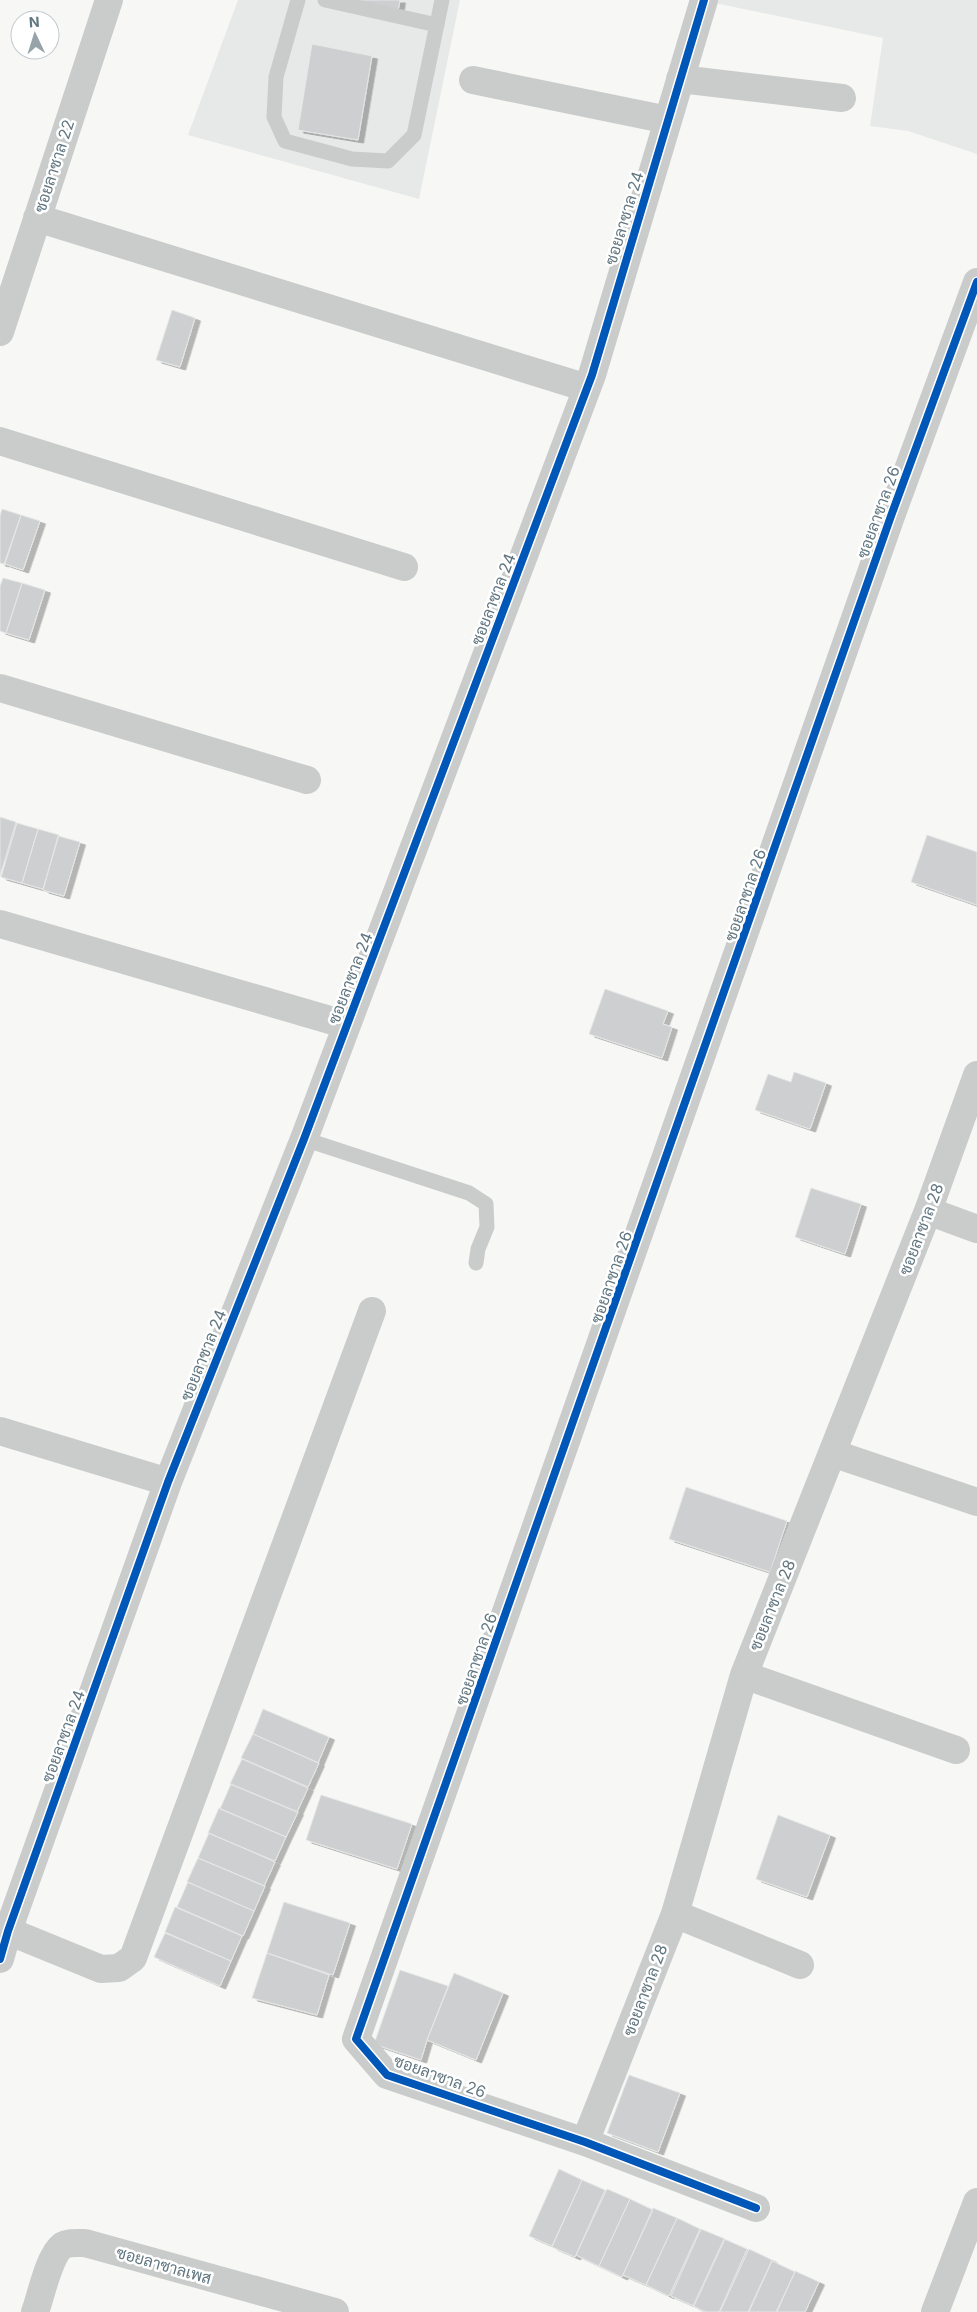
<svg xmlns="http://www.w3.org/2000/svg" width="977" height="2312" font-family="Inter,Sarabun,sans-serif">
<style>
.built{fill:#e7e9e8}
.building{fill:#cdcfd0;stroke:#e6e6e6;filter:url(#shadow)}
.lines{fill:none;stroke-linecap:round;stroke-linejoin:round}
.lane{stroke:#cacccc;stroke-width:15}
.street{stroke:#cacccc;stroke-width:28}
.cycleway-casing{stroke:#fff;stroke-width:11}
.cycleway{stroke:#0057b8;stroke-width:8}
.labels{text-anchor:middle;stroke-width:5;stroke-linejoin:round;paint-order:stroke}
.street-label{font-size:16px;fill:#627781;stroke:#fff}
</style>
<defs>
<filter id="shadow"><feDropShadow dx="5.5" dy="3" stdDeviation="0" flood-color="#0004"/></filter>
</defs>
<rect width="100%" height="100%" fill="#f7f7f6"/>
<path class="built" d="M238,0H460L419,199L188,135Z
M700,0H977V154L908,131L870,126L883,38Z"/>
<path class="building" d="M339,0H400L398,11Z
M312,44L372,56L358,140L298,130Z
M172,310L195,318L180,367L156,360Z
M2,509L21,515L4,564L0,563V516Z
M21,515L40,521L23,570L5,564Z
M3,578L22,583L6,633L0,631V586Z
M22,583L45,590L29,640L6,633Z
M0,817L16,822L0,876Z
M17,823L38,829L22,883L1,877Z
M38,829L59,835L43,889L22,883Z
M927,835L977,852V905L911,882Z
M58,836L80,842L64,896L43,890Z
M605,989L668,1011L663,1024L672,1027L662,1058L589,1034Z
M794,1072L826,1083L810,1129L755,1110L768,1074L791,1082Z
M811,1188L861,1204L845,1254L795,1237Z
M686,1487L787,1521L770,1572L669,1539Z
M263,1709L329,1737L318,1763L253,1734Z
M253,1734L319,1763L308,1787L241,1758Z
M242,1759L308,1788L297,1812L230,1784Z
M231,1784L298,1812L286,1837L220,1809Z
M321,1795L412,1824L397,1869L306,1840Z
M219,1808L286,1837L275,1861L208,1833Z
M778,1815L830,1835L807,1897L756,1879Z
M209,1833L275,1862L264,1886L198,1858Z
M198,1858L265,1886L254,1911L187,1882Z
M188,1882L254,1911L243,1936L177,1907Z
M284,1902L350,1923L333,1975L267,1953Z
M175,1907L242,1936L231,1961L165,1932Z
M165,1933L231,1961L220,1986L154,1957Z
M267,1953L329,1975L317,2015L252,1998Z
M400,1970L448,1986L427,2040L421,2060L374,2044Z
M454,1973L503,1993L476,2060L427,2040Z
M629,2075L680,2093L658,2152L607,2133Z
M559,2169L582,2180L552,2246L529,2236Z
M582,2180L605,2190L575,2257L552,2247Z
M607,2189L630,2199L599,2266L576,2255Z
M630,2199L653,2210L622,2277L599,2266Z
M653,2208L677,2218L646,2285L623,2275Z
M677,2218L700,2229L669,2296L646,2285Z
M701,2229L725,2239L694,2306L671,2296Z
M724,2239L747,2249L719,2312H706L693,2306Z
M749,2249L772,2260L748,2312H720Z
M772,2261L795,2272L776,2312H749Z
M795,2271L819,2282L805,2312H777Z"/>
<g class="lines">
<path class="lane" d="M298,0L276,77L274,117L285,141L352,159L388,161L414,135L442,0
M325,0L437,25
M304,1139L469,1193L486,1204L487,1227L478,1249L476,1263"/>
<path class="street" d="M680,79L842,98
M473,80L668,120
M37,218L587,388
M0,332L109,0
M0,441L404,567
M0,688L307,780
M0,924L347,1025
M928,1211L977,1229
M0,1431L168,1482
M832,1453L977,1502
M744,1675L956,1750
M675,1914L800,1965
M8,1931L101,1969L119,1968L133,1958L372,1311
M0,1959L8,1931L168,1482L304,1139L592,375L704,0
M585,2142L675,1914L744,1675L928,1211L977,1075
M756,2208L585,2142L387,2075L356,2039L891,516L977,282
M35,2312C41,2296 49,2256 62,2246C68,2242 78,2243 85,2243L335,2312
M935,2312L977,2202"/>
<defs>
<path id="cycleway" d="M0,1959L8,1931L168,1482L304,1139L592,375L704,0
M756,2208L585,2142L387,2075L356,2039L891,516L977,282"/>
</defs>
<use href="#cycleway" class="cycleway-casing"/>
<use href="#cycleway" class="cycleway"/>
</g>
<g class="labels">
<g class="street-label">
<text transform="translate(54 166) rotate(-72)" y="6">ซอยลาซาล 22</text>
<text transform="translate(624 218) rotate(-73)" y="6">ซอยลาซาล 24</text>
<text transform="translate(878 512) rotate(-70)" y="6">ซอยลาซาล 26</text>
<text transform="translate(493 599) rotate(-69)" y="6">ซอยลาซาล 24</text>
<text transform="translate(745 895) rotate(-71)" y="6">ซอยลาซาล 26</text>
<text transform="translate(350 978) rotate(-69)" y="6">ซอยลาซาล 24</text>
<text transform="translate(921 1229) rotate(-69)" y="6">ซอยลาซาล 28</text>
<text transform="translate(611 1277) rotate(-71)" y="6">ซอยลาซาล 26</text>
<text transform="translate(203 1355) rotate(-68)" y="6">ซอยลาซาล 24</text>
<text transform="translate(772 1605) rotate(-68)" y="6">ซอยลาซาล 28</text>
<text transform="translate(476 1659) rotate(-71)" y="6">ซอยลาซาล 26</text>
<text transform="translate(63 1736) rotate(-70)" y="6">ซอยลาซาล 24</text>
<text transform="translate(645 1990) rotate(-69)" y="6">ซอยลาซาล 28</text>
<text transform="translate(440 2076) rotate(20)" y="6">ซอยลาซาล 26</text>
<text transform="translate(164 2265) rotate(16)" y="6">ซอยลาซาลเพส</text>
</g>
</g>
<g transform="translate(35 35) rotate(356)"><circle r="24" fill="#ffffff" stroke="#c0c9cd"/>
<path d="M0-4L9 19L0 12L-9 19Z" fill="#96a4aa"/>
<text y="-8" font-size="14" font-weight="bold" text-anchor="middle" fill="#627781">N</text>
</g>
</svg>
